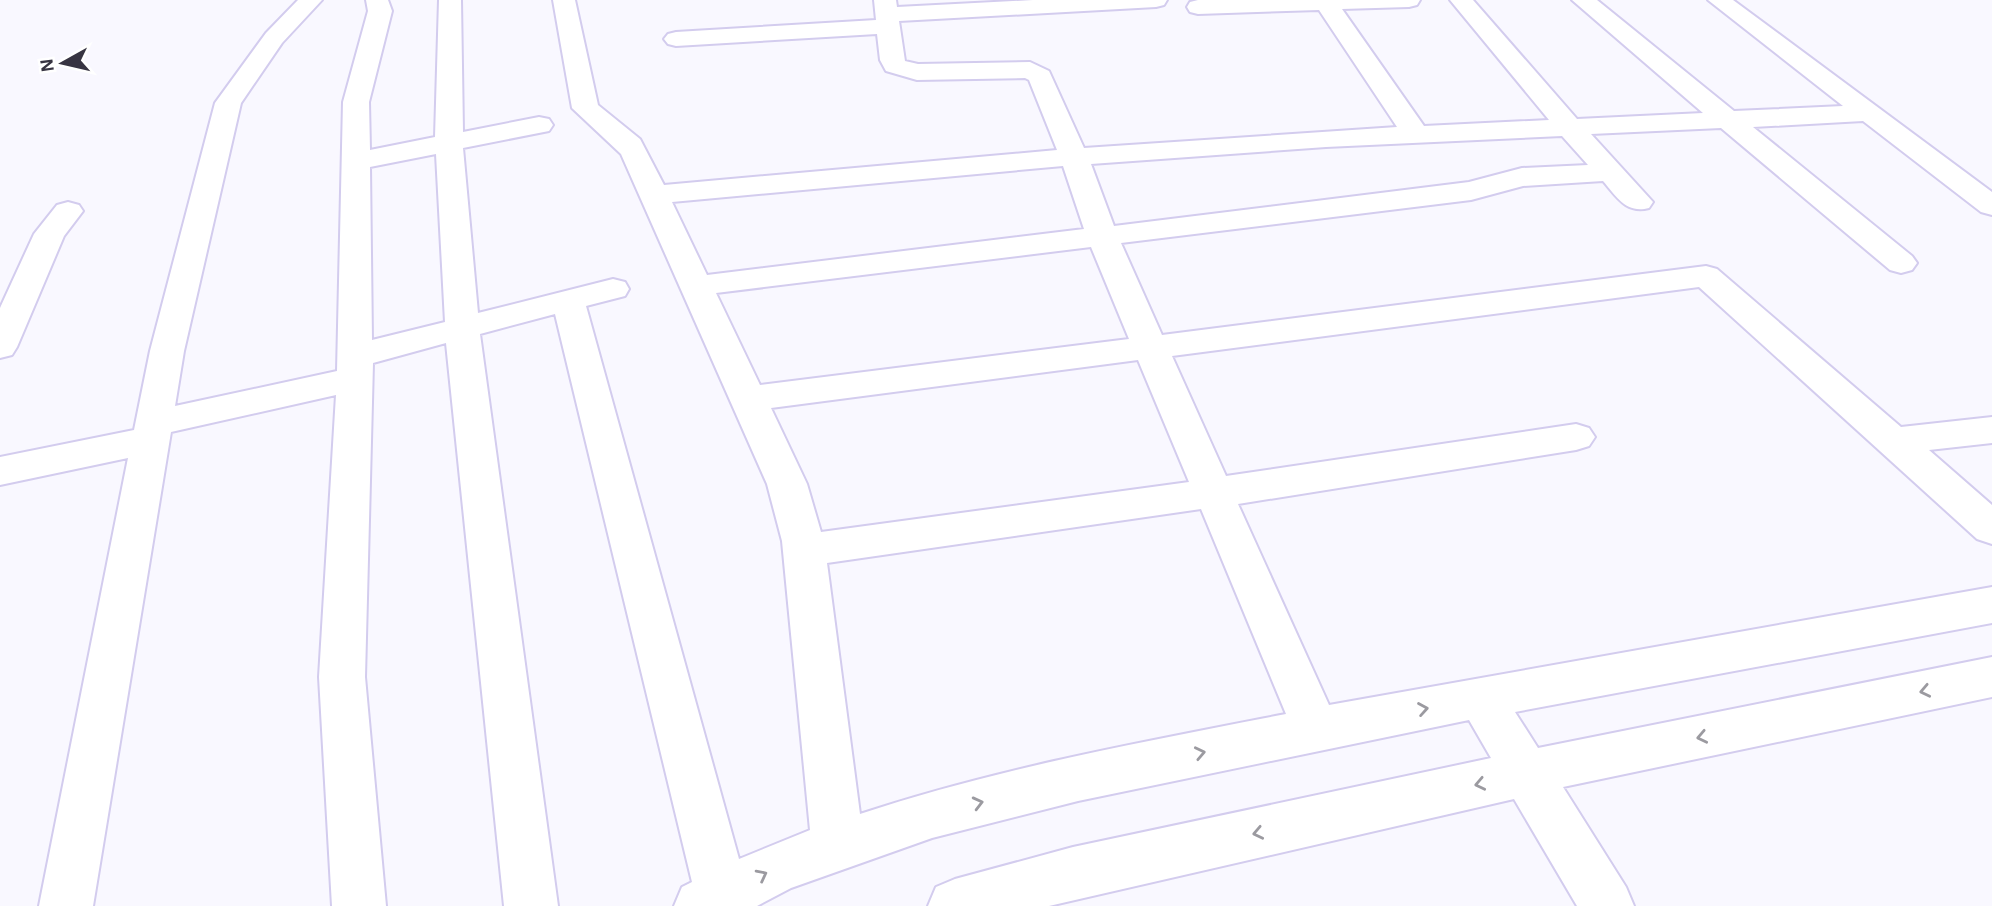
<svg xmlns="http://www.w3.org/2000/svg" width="1992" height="906" font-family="'Alegreya Sans',sans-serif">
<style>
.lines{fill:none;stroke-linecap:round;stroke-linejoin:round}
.street-casing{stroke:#d3ccee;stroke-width:4}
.street{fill:#fff;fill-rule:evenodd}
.oneway{stroke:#9b9aa0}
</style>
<rect width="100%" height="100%" fill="#f9f8ff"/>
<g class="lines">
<defs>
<path id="street" d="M298,0H322L282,43L241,103L184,351L175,406L337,371L343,102L368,11L366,0H388L392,11L369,102L370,150L435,137L439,0H461L463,132L539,117L549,119L553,125L549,131L463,148L478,313L613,279L625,282L629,289L625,296L586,306L739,859L810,830L782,541L767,484L621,154L572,108L553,0H575L598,105L640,139L664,185L1057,150L1029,80L1025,78L917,80L886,71L880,60L877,34L676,46L668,44L664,39L668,34L676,32L876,20L874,0H896L897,7L1033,0H1167L1164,5L1156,7L899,21L905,61L918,64L1030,62L1049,71L1084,148L1397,127L1319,10L1198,14L1190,12L1187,7L1190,2L1198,0H1420L1417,5L1409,7L1342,9L1424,126L1549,120L1450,0H1473L1577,119L1703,113L1572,0H1597L1734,111L1843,106L1708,0H1733L1992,192V215L1981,212L1863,121L1753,127L1912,256L1917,263L1912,270L1901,273L1890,270L1721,128L1591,134L1653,202L1649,208C1626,214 1617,197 1603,181L1523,186L1471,200L1121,243L1162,335L1706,266L1717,269L1901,427L1992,417V443L1929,450L1992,505V544L1977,539L1699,287L1172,356L1226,476L1576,424L1589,428L1595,437L1589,446L1576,450L1238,504L1329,705L1992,587V623L1515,712L1538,748L1992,657V697L1563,787L1626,887L1634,906H1577L1514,799L1049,906H928L936,887L955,879L1073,847L1491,758L1469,720L1078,801L932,838L791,888L757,906H674L682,887L692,882L555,314L480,334L558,906H504L446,343L373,363L365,677L386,906H332L319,677L336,395L171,432L93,906H39L128,458L0,485V457L134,430L150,351L215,103L266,33ZM1562,136L1588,165L1522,168L1469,182L1114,226L1091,164L1326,147ZM436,154L445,322L372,340L370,167ZM1063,166L1084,229L707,275L672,202ZM1091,247L1129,339L760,385L716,293ZM1138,360L1189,482L821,532L807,484L771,408ZM1201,509L1286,714C1142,742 999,768 860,814L827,563Z
M68,202L79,205L83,211L64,236L17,347L12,355L0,358V308L34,234L57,205Z"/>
</defs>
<use href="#street" class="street-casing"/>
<use href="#street" class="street"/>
</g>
<defs><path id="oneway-chevron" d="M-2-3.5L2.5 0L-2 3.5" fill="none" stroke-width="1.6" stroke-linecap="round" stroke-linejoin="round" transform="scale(1.75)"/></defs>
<g class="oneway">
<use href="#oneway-chevron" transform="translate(1925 691) rotate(168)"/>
<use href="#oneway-chevron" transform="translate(1423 709) rotate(-10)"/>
<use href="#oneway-chevron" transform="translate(1702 737) rotate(168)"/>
<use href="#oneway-chevron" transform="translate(1200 753) rotate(-12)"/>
<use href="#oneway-chevron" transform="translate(1480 784) rotate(168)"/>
<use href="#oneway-chevron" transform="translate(978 803) rotate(-14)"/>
<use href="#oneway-chevron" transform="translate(1258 833) rotate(168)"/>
<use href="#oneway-chevron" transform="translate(762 875) rotate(-27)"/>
</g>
<g transform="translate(63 63) rotate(262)" stroke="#ffffff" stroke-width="5" paint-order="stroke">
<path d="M0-5L12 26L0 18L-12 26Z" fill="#373442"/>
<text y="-10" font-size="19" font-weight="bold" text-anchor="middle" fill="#373442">N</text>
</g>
</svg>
